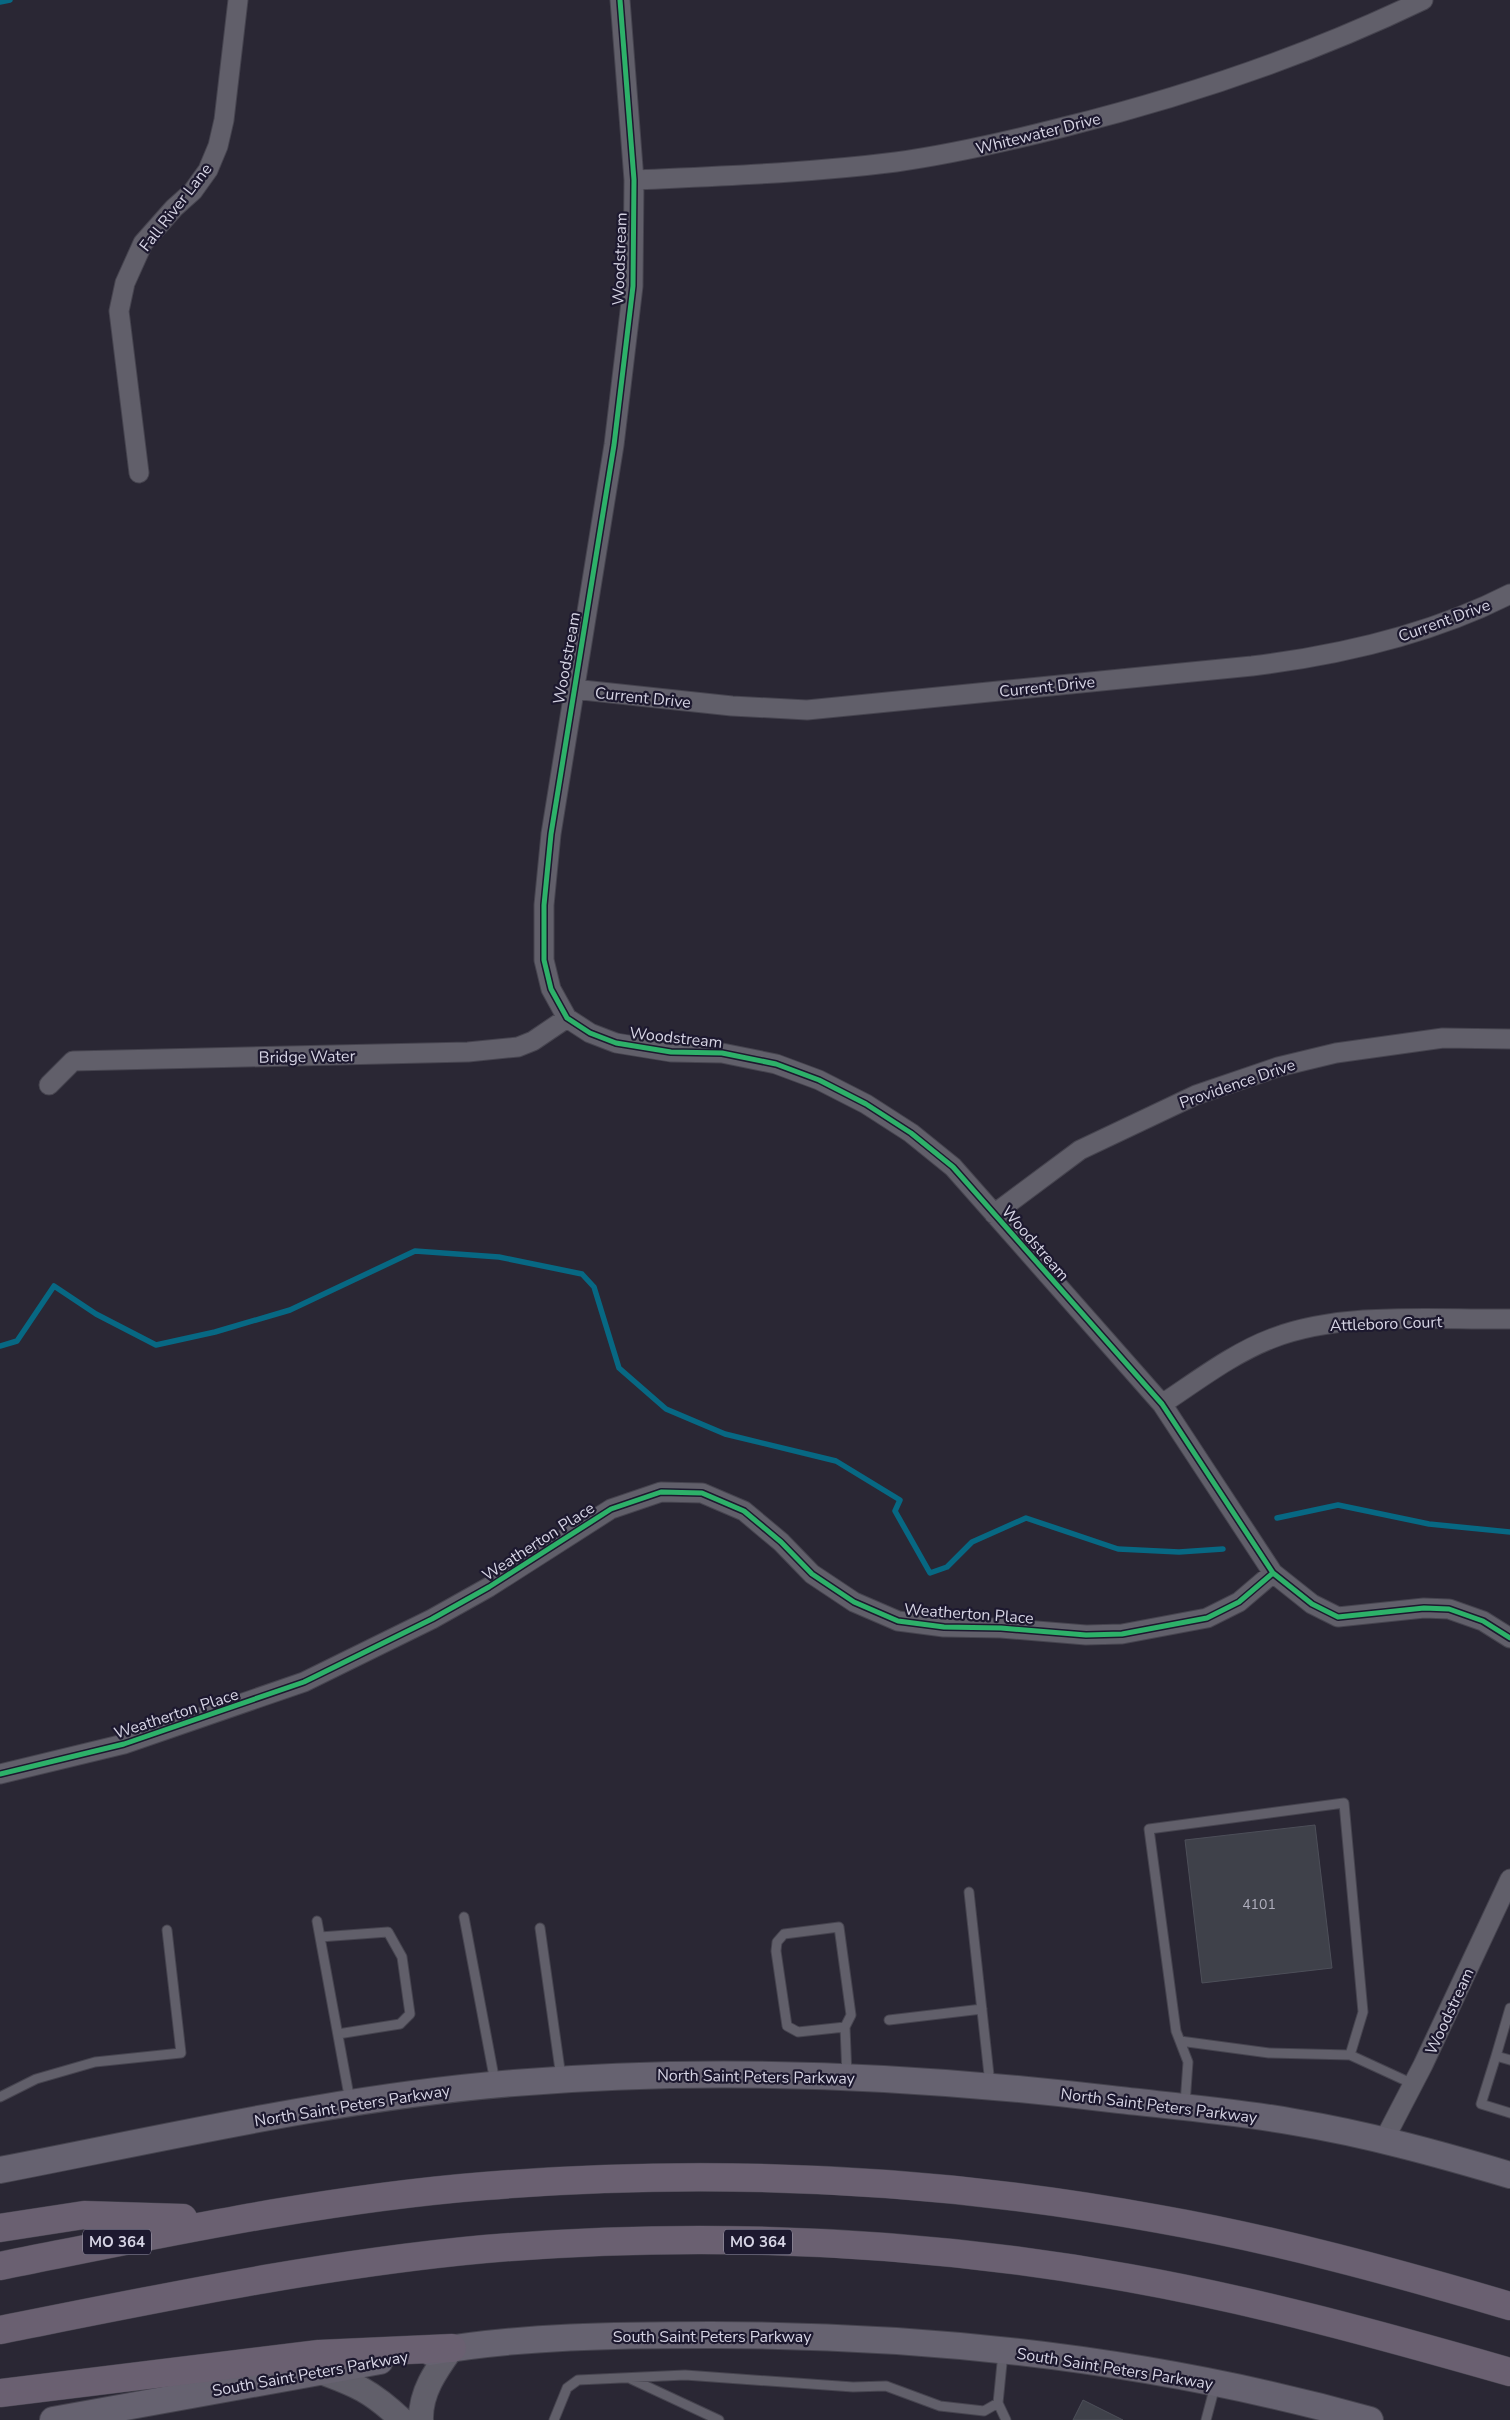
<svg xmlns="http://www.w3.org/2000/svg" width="1510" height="2420" font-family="'Nunito Sans',sans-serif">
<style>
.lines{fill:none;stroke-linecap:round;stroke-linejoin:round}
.stream{stroke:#076883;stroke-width:5.5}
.building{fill:#3f414a;stroke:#4d4f59}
.service-casing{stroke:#46444f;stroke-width:11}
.minor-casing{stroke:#46444f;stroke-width:21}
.tertiary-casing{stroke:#46444f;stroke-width:26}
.secondary-casing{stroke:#46444f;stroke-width:28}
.motorway-casing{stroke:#46444f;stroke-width:29}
.service{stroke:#615f6a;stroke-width:9}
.minor{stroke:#615f6a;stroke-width:19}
.tertiary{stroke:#615f6a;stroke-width:24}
.secondary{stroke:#666270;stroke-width:26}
.motorway{stroke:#6a6071;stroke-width:28}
.cycleway-casing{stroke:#1d192f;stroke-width:8}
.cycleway{stroke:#2db169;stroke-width:5}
.labels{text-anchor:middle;stroke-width:4.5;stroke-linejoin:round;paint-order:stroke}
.number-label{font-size:14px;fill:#b0afbe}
.shield{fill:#1d192f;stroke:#9e9cae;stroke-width:1}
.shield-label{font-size:15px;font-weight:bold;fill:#d6d4e4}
.street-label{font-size:16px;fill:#d6d4e4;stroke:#1d192f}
</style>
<rect width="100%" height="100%" fill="#2a2734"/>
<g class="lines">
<path class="stream" d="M0,2L10,0
M0,1346L17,1341L54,1286L96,1314L156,1345L215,1332L290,1310L415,1251L499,1257L582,1274L594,1287L619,1368L666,1409L725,1434L836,1461L900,1500L895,1511L930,1573L947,1567L972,1542L1026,1518L1118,1549L1179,1552L1223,1549
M1277,1518L1338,1505L1429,1524L1510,1532"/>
</g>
<path class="building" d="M1315,1825L1332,1968L1202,1983L1185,1840Z
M1083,2400L1123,2420H1073Z"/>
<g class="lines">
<defs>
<path id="service" d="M969,1892L990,2084
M464,1917L495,2082
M317,1921L350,2101
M540,1928L561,2077
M320,1937L388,1932L402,1957L410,2014L400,2024L338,2034
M1510,2008L1496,2056L1510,2060
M889,2020L982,2009
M845,2027L798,2032L787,2026L776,1951L777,1942L784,1934L839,1927L851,2015L845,2027L847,2076
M1180,2041L1269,2053L1350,2055
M1496,2056L1481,2104L1510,2113
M0,2097L36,2079L95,2062L181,2053L167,1930
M1185,2104L1188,2062L1176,2031L1149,1829L1344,1803L1363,2012L1350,2055L1413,2084
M631,2379L719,2420
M998,2403L1006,2420
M554,2420L567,2388L578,2380L685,2375L853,2387L886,2386L940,2406L984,2411L998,2403L1003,2353
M1206,2420L1215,2386"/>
<path id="minor" d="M620,0L634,180L633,286L614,445L551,834L544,905V960L551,989L567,1018L590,1033L616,1043L671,1052L722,1053L776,1064L819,1080L866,1104L911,1133L953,1167L1162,1404L1273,1573L1312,1604L1338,1617L1424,1608L1449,1609L1483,1621L1510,1638
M634,180C721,176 809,173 896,162C953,154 1009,141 1064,127C1188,96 1309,55 1423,0
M139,473L119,311L125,283L143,243L174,208L193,191L208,170L218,146L224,120L238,0
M573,689L732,706L807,710L1252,666C1341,655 1430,635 1510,594
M49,1085L73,1061L468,1052L518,1047L533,1041L567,1018
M994,1214L1080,1150L1196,1095L1278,1067L1336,1053L1443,1038L1510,1039
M1162,1404C1197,1381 1233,1353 1273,1338C1344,1311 1435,1320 1510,1319
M0,1774L124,1744L304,1682L432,1619L489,1587L611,1509L661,1492L702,1493L744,1511L781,1542L812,1574L854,1602L898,1621L944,1627L1001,1628L1086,1635L1122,1634L1207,1618L1239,1602L1273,1573
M1384,2140L1423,2065L1510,1879"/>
<path id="tertiary" d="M318,2371C357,2385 371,2391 402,2420
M421,2420C420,2392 437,2369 452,2348"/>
<path id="secondary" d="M0,2170C170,2137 341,2097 514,2083C714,2066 912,2075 1111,2099C1172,2106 1234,2111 1294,2122C1367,2134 1439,2154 1510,2175
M430,2352C522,2336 618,2335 711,2335C932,2335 1156,2360 1370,2420
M53,2420L380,2361"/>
<path id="motorway" d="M0,2228L84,2215L183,2218
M0,2266C161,2234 322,2199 485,2186C710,2168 938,2178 1159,2219C1278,2240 1394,2272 1510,2306
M0,2330C161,2298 322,2264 485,2249C699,2231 918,2240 1129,2278C1258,2301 1384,2336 1510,2372
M0,2393L319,2354L452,2348"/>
</defs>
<use href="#service" class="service-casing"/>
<use href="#minor" class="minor-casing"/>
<use href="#tertiary" class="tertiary-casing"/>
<use href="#secondary" class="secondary-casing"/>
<use href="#motorway" class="motorway-casing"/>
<use href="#service" class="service"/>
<use href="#minor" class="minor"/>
<use href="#tertiary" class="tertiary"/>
<use href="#secondary" class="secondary"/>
<use href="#motorway" class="motorway"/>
<defs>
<path id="cycleway" d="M620,0L634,180L633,286L614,445L551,834L544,905V960L551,989L567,1018L590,1033L616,1043L671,1052L722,1053L776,1064L819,1080L866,1104L911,1133L953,1167L1162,1404L1273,1573L1312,1604L1338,1617L1424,1608L1449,1609L1483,1621L1510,1638
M0,1774L124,1744L304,1682L432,1619L489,1587L611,1509L661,1492L702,1493L744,1511L781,1542L812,1574L854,1602L898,1621L944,1627L1001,1628L1086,1635L1122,1634L1207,1618L1239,1602L1273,1573"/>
</defs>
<use href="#cycleway" class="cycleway-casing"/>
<use href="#cycleway" class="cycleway"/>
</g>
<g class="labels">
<g class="number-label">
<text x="1259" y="1909">4101</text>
</g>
<g class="shield">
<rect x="83" y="2229.5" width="68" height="25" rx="4"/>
<rect x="724" y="2229.5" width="68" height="25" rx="4"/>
</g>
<g class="shield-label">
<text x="117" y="2247">MO 364</text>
<text x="758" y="2247">MO 364</text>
</g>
<g class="street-label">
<text transform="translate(1038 133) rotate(-14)" y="6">Whitewater Drive</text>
<text transform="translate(175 207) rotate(-52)" y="6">Fall River Lane</text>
<text transform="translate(619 259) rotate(-88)" y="6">Woodstream</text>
<text transform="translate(1444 620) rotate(-20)" y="6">Current Drive</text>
<text transform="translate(566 658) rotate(-80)" y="6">Woodstream</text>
<text transform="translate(1047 686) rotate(-6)" y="6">Current Drive</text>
<text transform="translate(643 697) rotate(6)" y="6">Current Drive</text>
<text transform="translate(676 1037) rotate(6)" y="6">Woodstream</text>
<text transform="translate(307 1056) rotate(-1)" y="6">Bridge Water</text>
<text transform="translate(1237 1083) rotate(-19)" y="6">Providence Drive</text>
<text transform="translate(1036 1243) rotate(49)" y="6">Woodstream</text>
<text transform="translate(1386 1323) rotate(-2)" y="6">Attleboro Court</text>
<text transform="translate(538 1541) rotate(-33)" y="6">Weatherton Place</text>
<text transform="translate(969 1613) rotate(4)" y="6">Weatherton Place</text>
<text transform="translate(176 1713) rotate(-18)" y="6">Weatherton Place</text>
<text transform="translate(1449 2011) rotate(-65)" y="6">Woodstream</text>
<text transform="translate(756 2076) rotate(1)" y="6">North Saint Peters Parkway</text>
<text transform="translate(352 2105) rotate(-9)" y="6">North Saint Peters Parkway</text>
<text transform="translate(1159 2105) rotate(7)" y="6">North Saint Peters Parkway</text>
<text x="712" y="2342">South Saint Peters Parkway</text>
<text transform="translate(1115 2368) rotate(9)" y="6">South Saint Peters Parkway</text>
<text transform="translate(310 2373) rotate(-10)" y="6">South Saint Peters Parkway</text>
</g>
</g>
</svg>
